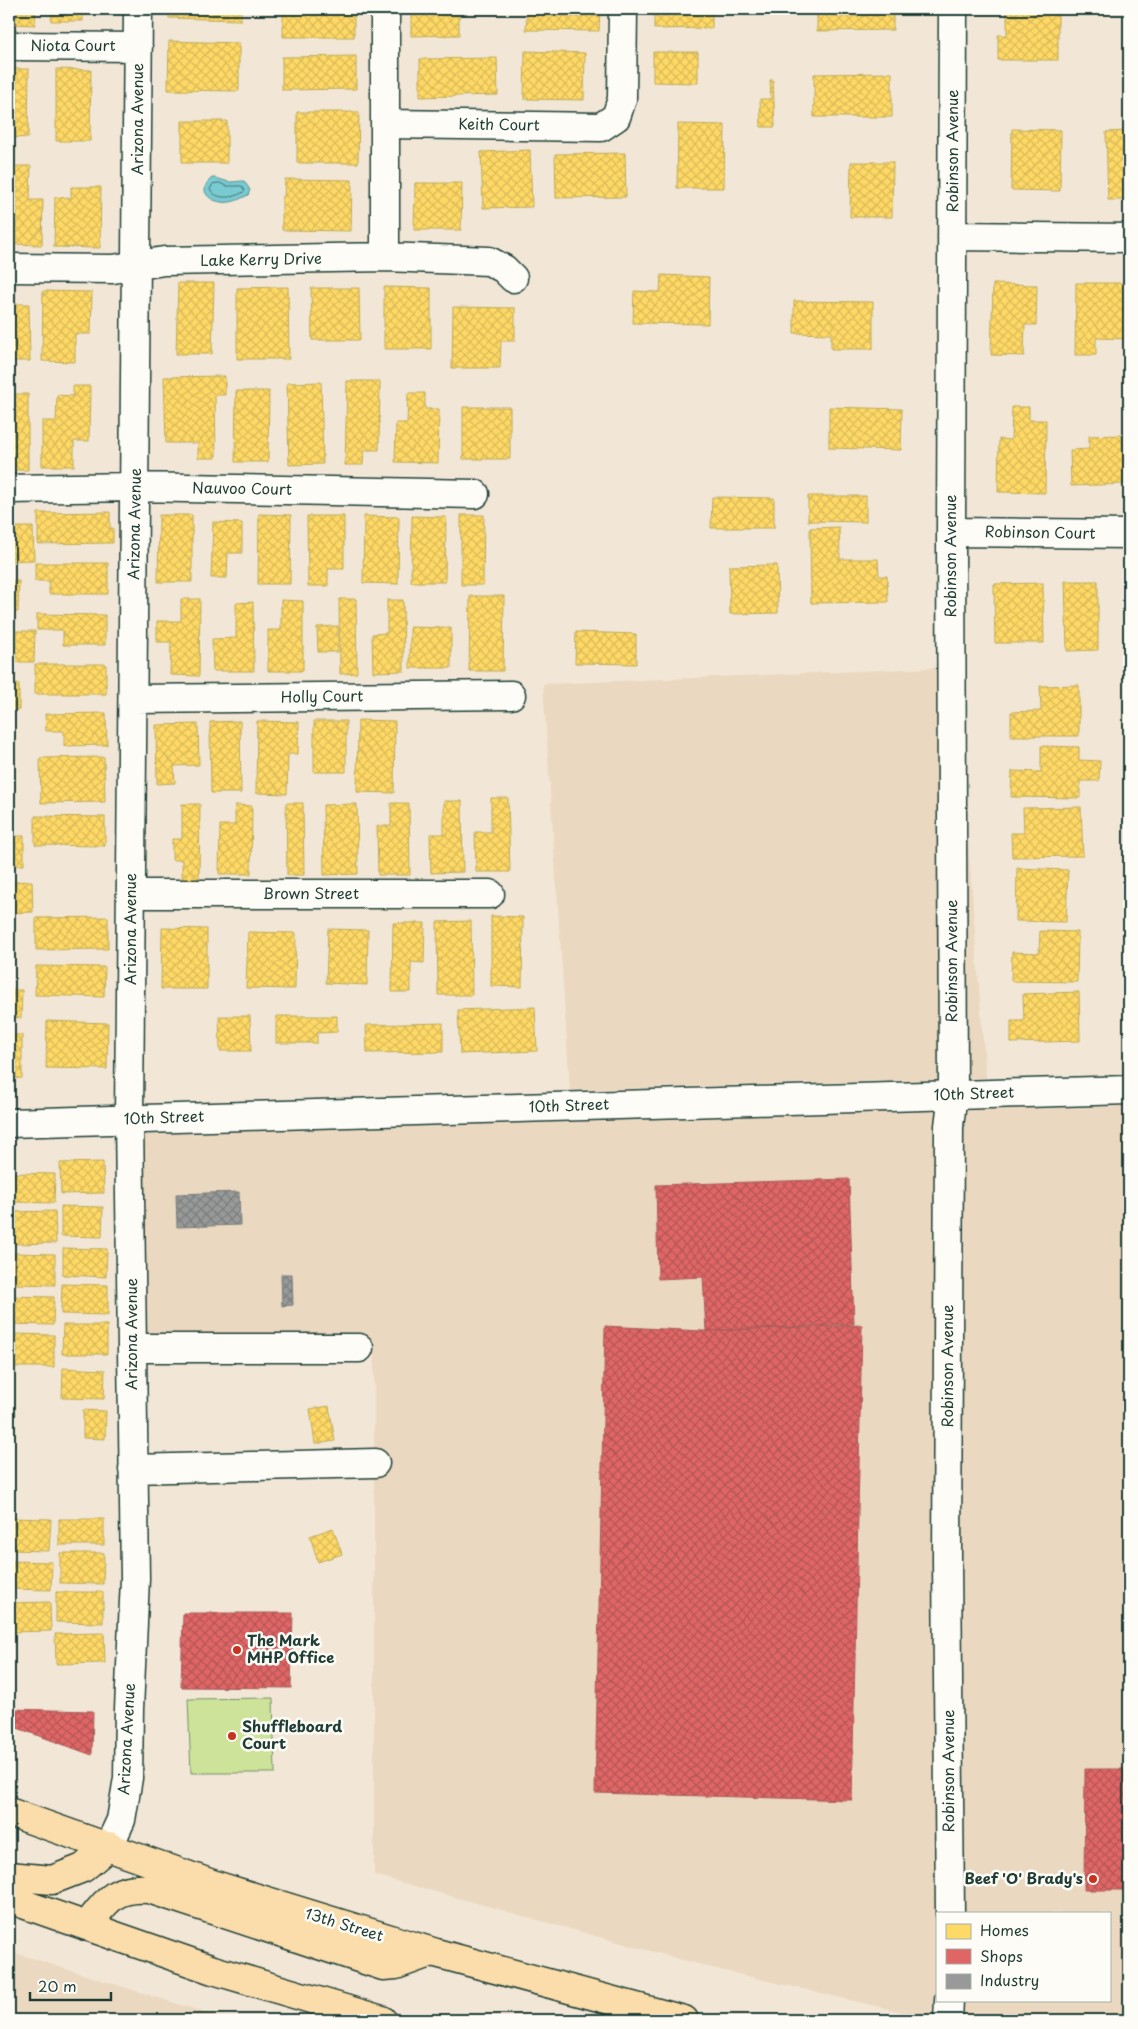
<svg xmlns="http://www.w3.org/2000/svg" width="1138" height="2029" font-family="'Playpen Sans',sans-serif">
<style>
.built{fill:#ebd8c0;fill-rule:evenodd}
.pitch{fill:#cce399;stroke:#769066}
.water{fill:#79cad1;stroke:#559292}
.homes{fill:url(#homes-cross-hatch);stroke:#bcaa57}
.shops{fill:url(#shops-cross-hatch);stroke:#a65a57}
.industry{fill:url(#industry-cross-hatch);stroke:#747d7b}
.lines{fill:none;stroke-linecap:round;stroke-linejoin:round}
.shore{stroke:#437573;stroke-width:1}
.street-casing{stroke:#1f3d34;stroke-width:31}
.secondary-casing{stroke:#1f3d34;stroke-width:31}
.highway-casing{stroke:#1f3d34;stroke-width:31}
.street{stroke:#fdfcf7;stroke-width:28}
.secondary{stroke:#fdfcf7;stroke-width:28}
.highway{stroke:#fbddab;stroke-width:28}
.poi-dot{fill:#c8321e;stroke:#fdfcf7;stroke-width:2}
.labels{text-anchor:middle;stroke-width:5;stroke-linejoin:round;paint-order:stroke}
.street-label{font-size:15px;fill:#1f3d34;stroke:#fdfcf7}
.poi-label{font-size:15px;font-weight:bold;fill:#1f3d34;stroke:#fdfcf7;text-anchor:start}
</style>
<defs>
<pattern id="homes-cross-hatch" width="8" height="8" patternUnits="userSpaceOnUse" patternTransform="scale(1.25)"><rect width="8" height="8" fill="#ffd966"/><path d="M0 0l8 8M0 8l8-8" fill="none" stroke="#dabb59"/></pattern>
<pattern id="shops-cross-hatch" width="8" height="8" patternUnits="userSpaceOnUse" patternTransform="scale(1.25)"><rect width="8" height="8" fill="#e06666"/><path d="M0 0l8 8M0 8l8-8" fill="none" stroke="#b55555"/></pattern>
<pattern id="industry-cross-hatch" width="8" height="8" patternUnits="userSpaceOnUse" patternTransform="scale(1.25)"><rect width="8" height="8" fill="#999"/><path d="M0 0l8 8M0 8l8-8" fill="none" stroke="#7c7e7e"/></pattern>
</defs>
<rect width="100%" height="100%" fill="#f2e7d7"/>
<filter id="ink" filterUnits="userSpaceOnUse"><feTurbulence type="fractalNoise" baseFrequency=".02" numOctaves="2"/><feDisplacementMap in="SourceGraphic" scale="10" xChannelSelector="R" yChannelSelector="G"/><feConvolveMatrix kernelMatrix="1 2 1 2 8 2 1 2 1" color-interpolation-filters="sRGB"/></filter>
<g filter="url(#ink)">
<path class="built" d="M955,667L986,1078L570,1090L543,684Z
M1129,1106V2020H936L712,1968L374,1875V1344L135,1340L141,1135ZM937,1913H1109V2000H937Z
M9,1951L229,2020H9Z"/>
<path class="pitch" d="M273,1698L275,1773H191L188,1699Z"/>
<path class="water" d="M212,178C220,178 223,181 230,182C234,182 239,181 244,181L250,190L248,195C240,199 231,204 221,202C207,200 198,189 212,178Z"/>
<path class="homes" d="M9,9H36L35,25L9,24Z
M52,9H83V21H51Z
M169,9H241V20L169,18Z
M283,9H354V37H283Z
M411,9H459V35L411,36Z
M527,9H600L599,31L526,30Z
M654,9H712V28L654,29Z
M817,9H893V30L817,31Z
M1007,9H1058V60H998V35H1007Z
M169,41L239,43V91L168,90Z
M525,51L585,53L584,100L524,99Z
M653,52H698V83L653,82Z
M356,56V89L282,90V57Z
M497,58L498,95L420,97V59Z
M9,69H29L28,138L9,137Z
M56,69L91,70L90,141H56Z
M892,73V117H814V74Z
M770,80H773L775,127H761L760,99H771Z
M297,112H359L358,163H297Z
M182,121H227V163H182Z
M678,124L725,125L724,188H677Z
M1012,129L1061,130L1060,191L1011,190Z
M1129,131V200H1108L1106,132Z
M530,150L532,207L483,208L481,152Z
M625,153L626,197L556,198L555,154Z
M851,162H893L892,217H850Z
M9,166H31L30,200H43L42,245L9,244Z
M285,179L352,180L351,231L282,230V197H284Z
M415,183H462L461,230H414Z
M71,187H101L100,248L54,247L55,197L71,198Z
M661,275L709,277L708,324L633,323L634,291L660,292Z
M178,283H214L212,354H176Z
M1076,283H1128V339L1096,338V355H1075Z
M993,284L1037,285L1036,325H1025L1024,356L991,355Z
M288,287L289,359H237V288Z
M384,287L431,288V349H384Z
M311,288H359L360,340H312Z
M9,291H15V304H29L30,361H9Z
M43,291L92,292L91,334H75V362L42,361Z
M794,301L873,302V349H831V334L794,333Z
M453,307L515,308V341H501L500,368H452Z
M225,376V395H215L216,458H198V443H166L164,377Z
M347,381H380L379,450H364L363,465H345Z
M321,382L323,464L289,465L287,383Z
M73,386H90L89,441H74V466H42V421H56L57,395L73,396Z
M236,391H269L268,462H235Z
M408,393H425V409H439L438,463L395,462L396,423H407Z
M9,394H28V470H9Z
M463,407H510V459H463Z
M829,407L902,409L901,450L829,448Z
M1012,407H1029V420H1046L1045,493L998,492L999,439L1011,440Z
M1122,435L1124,484L1071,486L1070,450L1089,449V436Z
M808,496H866V522L808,521Z
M712,497L774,498V528H711Z
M110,512V528H113V543L38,544V513Z
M259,514L291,515L290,584H258Z
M159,515H192V582H158Z
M461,515H484L483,585H461Z
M307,516H344V569H328V586H308Z
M364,516L399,517L398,584L363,583Z
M412,516L446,517L445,582H411Z
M213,522L242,523V553H228L227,578H211Z
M9,527H33L34,560L9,561Z
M839,527L840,559H878L879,576H887L888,602L811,603L810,528Z
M35,563H108V594H49V581H35Z
M777,565L778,613L730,614L729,566Z
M9,581H19L18,612L9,611Z
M1065,581H1098V650L1067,651Z
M1043,583L1044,643H995L994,584Z
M470,596H504L503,671H469Z
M181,599H200L199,676L170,675L171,642H157V621H181Z
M339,599H356L357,673L340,674Z
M281,600L303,601V671H268V630H281Z
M387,600H403L404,671L373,672L372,634L387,633Z
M253,602L254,671H213L212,639L236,638V603Z
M37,614L105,615V645H63V630H37Z
M338,626V652H318L317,627Z
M410,627L451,628V668H410Z
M9,631H35L34,662H9Z
M576,632L636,634V664L575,663Z
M35,664H106V694H35Z
M9,684H19V710L9,709Z
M1079,685V736H1011V712L1041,711L1040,686Z
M106,713L107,745L64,746V731H46L45,714Z
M358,720L395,721L394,793L357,792Z
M240,721L241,793H211L210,722Z
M257,721L299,722L298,754H288L287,794L256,793Z
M314,721H346V772H314Z
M198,724L199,765L174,766L175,783L157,784L156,725Z
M1041,746L1079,747V760L1100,761L1099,781H1080V798L1011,797L1012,771L1041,772Z
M104,757L105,802L41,803L40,758Z
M9,784H14L15,815H9Z
M491,798H508L510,872H476L475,832H491Z
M444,801H462L463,872L431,873L430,834H444Z
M286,803H303L304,875H287Z
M391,803H409L410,875H378L377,826H391Z
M182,804H200L199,881L182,880V860H172V839H182Z
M357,804L358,874L324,875L323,805Z
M235,805L252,806L251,874H219L220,825H235Z
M1081,807L1083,856L1012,857L1011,833H1024L1023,808Z
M35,816L105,817V846L35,845Z
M9,836H24V865H9Z
M1017,868L1068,870L1066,922L1016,921Z
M32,881L33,912L9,913V882Z
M491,916L523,917L522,987L491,986Z
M108,917V949L36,950V918Z
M471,921L472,995H438L437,922Z
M393,923H425L424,963L411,962V992H392Z
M162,928L207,929V989H161Z
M328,929L368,930L367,985L326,983Z
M1040,931L1078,932L1077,982L1011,981L1012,952L1039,953Z
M248,932L296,933L295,989L246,988Z
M36,966L105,967L104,997L35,995Z
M9,990H22L21,1018L9,1017Z
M1079,992L1080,1041L1011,1043V1021H1024L1023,994Z
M535,1007L537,1051L460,1054L458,1010Z
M219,1016H250L251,1051H220Z
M276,1016H337V1032L317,1033V1043H276Z
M47,1021L108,1023L107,1069L46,1068Z
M443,1023V1052L367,1053L366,1025Z
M9,1035H22V1078L9,1079Z
M103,1162L104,1193L61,1194L60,1163Z
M13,1173L55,1174L54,1203L12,1202Z
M61,1206L103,1207L102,1237L61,1236Z
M55,1211L56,1243L13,1244L12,1212Z
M63,1248L107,1249L106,1277L63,1275Z
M14,1253L55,1254V1285L13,1284Z
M62,1284L108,1285V1315L61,1314Z
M9,1296L54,1297L53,1325L9,1324Z
M63,1325H107V1354H62Z
M12,1334L54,1335V1367H12Z
M63,1368L105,1370L104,1399L62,1398Z
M329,1406L335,1441L315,1444L310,1409Z
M83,1410L106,1411L105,1439L83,1438Z
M9,1518L51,1519L49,1551L9,1550Z
M59,1519H104V1545H59Z
M333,1528L342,1554L318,1562L310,1536Z
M60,1553H104L103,1584L60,1583Z
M9,1561L52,1562L51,1590L9,1589Z
M56,1592H103V1623L56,1622Z
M50,1602L51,1631L9,1632V1603Z
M104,1633L105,1663L56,1664L55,1634Z"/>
<path class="shops" d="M849,1179L854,1324L706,1331L703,1277L658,1279L656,1185Z
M862,1325L852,1800L595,1793L605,1326L703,1331Z
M183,1613H293L291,1688L181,1687Z
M9,1709L93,1711L92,1755L9,1725Z
M1085,1769H1129V1890H1084Z"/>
<path class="industry" d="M239,1192L240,1225L177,1227L176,1194Z
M281,1274H292L293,1305L282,1306Z"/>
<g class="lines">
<path class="shore" d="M220,183L226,186H242L245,191C235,198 216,201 210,189L213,184Z"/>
<defs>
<path id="street" d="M9,46L138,47
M385,124L601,127L616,117L622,99L623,9
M952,236L1129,238
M385,257V9
M9,268L113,269L164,261L385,257L489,261L504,269L513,278
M9,489L135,487L475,494
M951,532L1129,534
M133,699L511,695
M131,894H490
M133,1348H359
M133,1469L375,1463
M109,1846L121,1820L128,1778L129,1709L135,1579L129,1119L138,9
M950,1913L947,1560L949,1126L953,1094L951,532L953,9
M948,2020L949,2000"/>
<path id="secondary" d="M9,1123L1129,1090"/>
<path id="highway" d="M9,1812L218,1886L436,1953L684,2020
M9,1876L52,1880L83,1868L109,1846
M9,1899L213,1970L382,2020
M86,1926C107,1902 113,1886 149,1889L383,1966L396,1965L432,1952"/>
</defs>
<use href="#street" class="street-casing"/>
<use href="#secondary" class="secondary-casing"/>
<use href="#highway" class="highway-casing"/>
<use href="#street" class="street"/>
<use href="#secondary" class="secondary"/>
<use href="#highway" class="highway"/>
</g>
</g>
<g class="poi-dot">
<circle cx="237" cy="1650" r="5"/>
<circle cx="232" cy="1736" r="5"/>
<circle cx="1093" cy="1879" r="5"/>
</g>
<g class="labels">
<g class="street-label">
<text x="73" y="51">Niota Court</text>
<text transform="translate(138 119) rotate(-90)" y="5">Arizona Avenue</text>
<text transform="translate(499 125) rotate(1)" y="5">Keith Court</text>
<text transform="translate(953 151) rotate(-90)" y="5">Robinson Avenue</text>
<text transform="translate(261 260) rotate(-1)" y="5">Lake Kerry Drive</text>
<text transform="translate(242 489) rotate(1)" y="5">Nauvoo Court</text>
<text transform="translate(135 524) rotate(-89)" y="5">Arizona Avenue</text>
<text transform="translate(1040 533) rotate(1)" y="5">Robinson Court</text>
<text transform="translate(951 556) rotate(-90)" y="5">Robinson Avenue</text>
<text transform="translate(322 697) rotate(-1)" y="5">Holly Court</text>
<text x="311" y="899">Brown Street</text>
<text transform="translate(131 929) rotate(-90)" y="5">Arizona Avenue</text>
<text transform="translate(952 961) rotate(-90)" y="5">Robinson Avenue</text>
<text transform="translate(974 1094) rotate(-2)" y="5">10th Street</text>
<text transform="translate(569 1106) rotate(-2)" y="5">10th Street</text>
<text transform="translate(164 1118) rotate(-2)" y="5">10th Street</text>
<text transform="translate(132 1334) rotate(-90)" y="5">Arizona Avenue</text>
<text transform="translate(948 1366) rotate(-90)" y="5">Robinson Avenue</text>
<text transform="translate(127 1739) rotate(-87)" y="5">Arizona Avenue</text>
<text transform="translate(949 1771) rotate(-90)" y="5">Robinson Avenue</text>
<text transform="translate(344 1925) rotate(17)" y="5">13th Street</text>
</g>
<g class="poi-label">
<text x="247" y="1646">The Mark<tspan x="247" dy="17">MHP Office</tspan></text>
<text x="242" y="1732">Shuffleboard<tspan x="242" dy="17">Court</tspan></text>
<text x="1083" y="1884" text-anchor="end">Beef 'O' Brady's</text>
</g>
</g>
<rect width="1138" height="2029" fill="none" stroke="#fdfcf7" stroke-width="30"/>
<rect x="15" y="15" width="1108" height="1999" fill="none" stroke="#1f3d34" stroke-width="2" filter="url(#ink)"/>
<rect x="936" y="1912" width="175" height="90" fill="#fdfcf7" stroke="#a4b0a9"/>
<rect x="946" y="1924" width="25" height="15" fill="#ffd966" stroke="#a4b0a9"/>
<text x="980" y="1936" font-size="15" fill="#1f3d34">Homes</text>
<rect x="946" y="1949" width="25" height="15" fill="#e06666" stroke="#a4b0a9"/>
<text x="980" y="1962" font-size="15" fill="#1f3d34">Shops</text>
<rect x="946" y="1974" width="25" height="15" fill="#999999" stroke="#a4b0a9"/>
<text x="980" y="1986" font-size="15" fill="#1f3d34">Industry</text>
<path d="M30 1992v8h81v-8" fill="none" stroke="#1f3d34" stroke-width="2.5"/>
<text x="38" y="1992" font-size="15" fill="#1f3d34" stroke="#fdfcf7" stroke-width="4" paint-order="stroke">20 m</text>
</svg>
